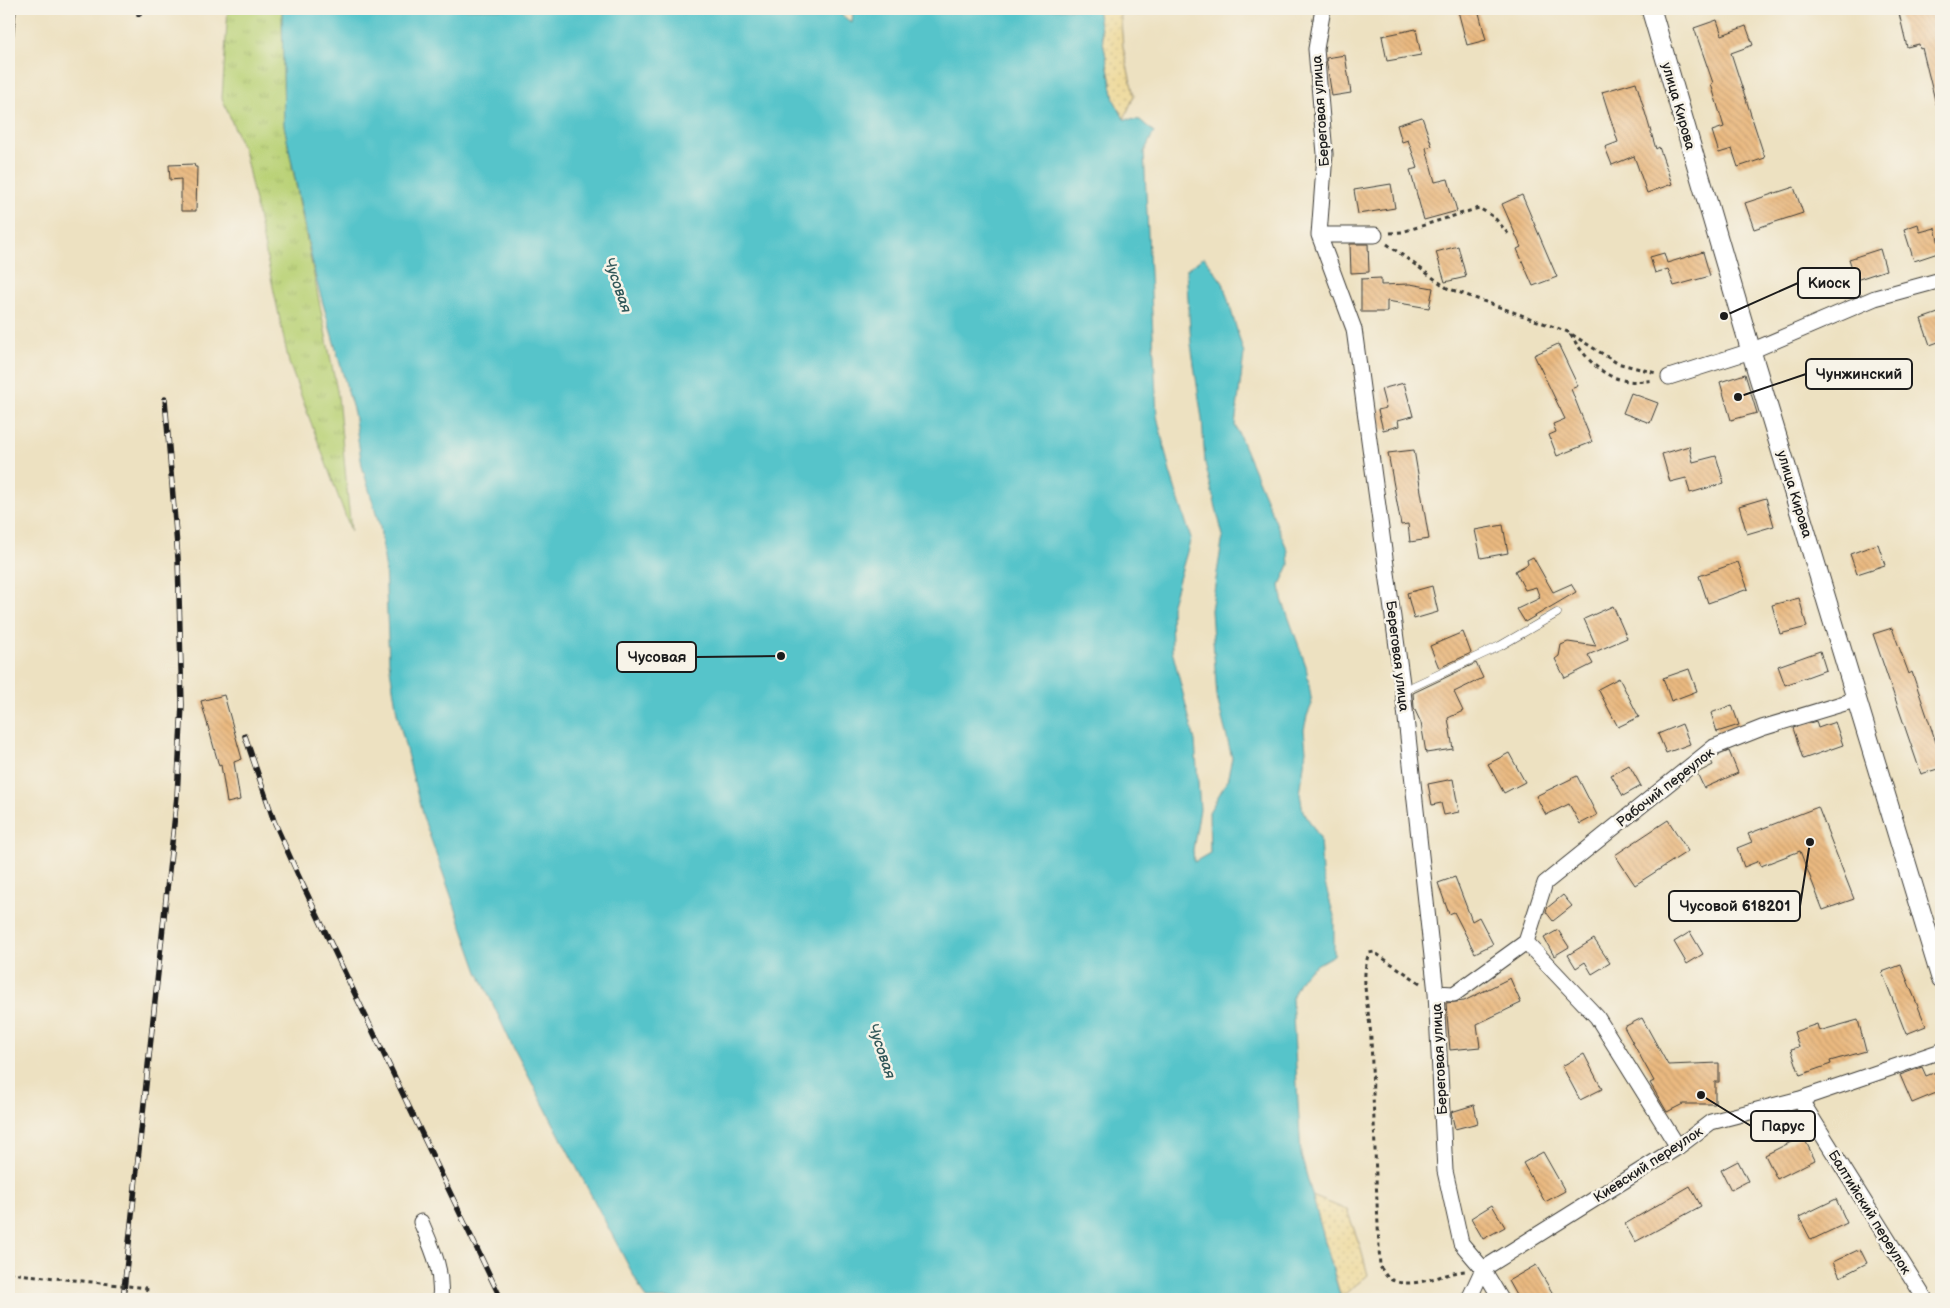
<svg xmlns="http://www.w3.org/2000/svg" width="1950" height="1308" font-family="'Balsamiq Sans',sans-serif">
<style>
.grass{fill:url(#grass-tufts);stroke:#6b774a}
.sand{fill:url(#sand-dots);stroke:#857b5d}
.water{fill:#56c4ca;stroke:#397073}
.building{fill:url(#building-back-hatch)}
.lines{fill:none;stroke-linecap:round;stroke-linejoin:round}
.service-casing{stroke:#3b3a35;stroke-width:9}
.minor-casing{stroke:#3b3a35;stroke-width:17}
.tertiary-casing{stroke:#3b3a35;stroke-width:21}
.path{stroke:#3b3a35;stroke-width:3;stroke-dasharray:4 4;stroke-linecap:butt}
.service{stroke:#fff;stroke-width:8}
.minor{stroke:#fff;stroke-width:15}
.tertiary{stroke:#fff;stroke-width:19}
.rail-casing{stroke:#1c1c1c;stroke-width:5.5}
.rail{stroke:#f7f3e8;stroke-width:4;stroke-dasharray:11;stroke-linecap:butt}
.path-bridge{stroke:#3b3a35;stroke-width:3;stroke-dasharray:4 4;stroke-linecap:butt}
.labels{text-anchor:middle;stroke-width:5;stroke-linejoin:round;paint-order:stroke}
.street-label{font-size:14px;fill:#1c1c1c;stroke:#f7f3e8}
.water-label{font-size:15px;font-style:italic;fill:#305759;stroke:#f7f3e8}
.leader{fill:none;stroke:#1c1c1c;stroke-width:2}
.callout-dot{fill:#1c1c1c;stroke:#f7f3e8;stroke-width:2}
.callout{fill:#f7f3e8;stroke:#1c1c1c;stroke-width:2}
.callout-label{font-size:15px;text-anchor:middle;font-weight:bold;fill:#1c1c1c}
</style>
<defs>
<pattern id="grass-tufts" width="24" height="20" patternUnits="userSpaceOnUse" patternTransform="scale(1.25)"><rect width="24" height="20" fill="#bad277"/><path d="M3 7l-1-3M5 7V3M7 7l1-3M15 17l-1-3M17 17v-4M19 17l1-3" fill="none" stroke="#9fb466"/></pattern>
<pattern id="sand-dots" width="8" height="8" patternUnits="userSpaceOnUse" patternTransform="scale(1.25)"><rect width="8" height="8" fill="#eeda9e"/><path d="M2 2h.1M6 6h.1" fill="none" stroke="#ccba88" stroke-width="1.8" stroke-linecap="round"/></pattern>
<pattern id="building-back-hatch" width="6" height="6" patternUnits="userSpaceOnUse" patternTransform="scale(1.25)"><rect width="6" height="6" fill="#eab980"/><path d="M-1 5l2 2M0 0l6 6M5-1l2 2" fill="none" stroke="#c89e6e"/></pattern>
</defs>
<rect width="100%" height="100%" fill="#f7f3e8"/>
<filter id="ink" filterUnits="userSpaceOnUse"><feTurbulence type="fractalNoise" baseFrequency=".02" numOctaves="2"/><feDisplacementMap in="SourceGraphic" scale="10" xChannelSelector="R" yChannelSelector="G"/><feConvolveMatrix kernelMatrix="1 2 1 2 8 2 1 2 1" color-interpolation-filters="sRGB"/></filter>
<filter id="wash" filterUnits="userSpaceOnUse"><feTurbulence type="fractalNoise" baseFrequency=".0096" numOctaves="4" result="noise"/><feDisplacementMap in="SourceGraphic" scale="20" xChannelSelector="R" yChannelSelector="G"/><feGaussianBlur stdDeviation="1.12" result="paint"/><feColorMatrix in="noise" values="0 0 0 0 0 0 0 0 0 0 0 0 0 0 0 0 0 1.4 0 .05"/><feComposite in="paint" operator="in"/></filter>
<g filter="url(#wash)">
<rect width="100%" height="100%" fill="#ede1c1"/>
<path class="grass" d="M228,9H282L284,125L338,396L351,531L289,363L245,154L222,98Z"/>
<path class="sand" d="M1097,9H1120L1123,47L1134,96L1124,119L1114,100Z
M1312,1196L1347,1210L1360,1246L1368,1275L1341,1297Z"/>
<path class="water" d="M282,9H834L852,23L853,9H1097L1114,100L1124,119L1140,120L1154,132L1144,152L1157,416L1170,472L1191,538L1171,607L1172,650L1195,741L1200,809L1193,850L1194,862L1210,853L1209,812L1227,781L1232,758L1217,698L1211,610L1223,536L1205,463L1202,419L1191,344L1186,270L1204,257L1223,283L1244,354L1235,425L1288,551L1289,565L1280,585L1282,599L1306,666L1312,704L1307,716L1304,730L1306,750L1300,794L1303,811L1320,838L1322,873L1334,916V955C1308,970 1303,970 1292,998L1301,1155L1341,1299H646L511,1043L478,972L422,814L397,713L389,662L385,565L380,527L362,466L354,413L316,279L284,125Z"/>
<g id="blocks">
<path class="building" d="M1466,9H1478L1486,40L1467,45L1458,11Z
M1898,9H1938L1941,23V104H1936L1922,48L1920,49L1919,44L1907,47Z
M1717,20L1722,35L1746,26L1753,45L1731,53L1765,158L1738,167L1732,149L1719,153L1712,131L1724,127L1711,84L1713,83L1694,28Z
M1416,29L1421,55L1387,61L1382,36Z
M1345,55L1351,93L1332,96L1326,58Z
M1636,82L1656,149L1659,147L1672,184L1647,193L1634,156L1612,165L1605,147L1618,142L1602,92Z
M1422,117L1432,146L1426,148L1435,182L1448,179L1457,211L1424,220L1410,170L1418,168L1408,140L1402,142L1397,125Z
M194,164L195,167H197L196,211H181V179L170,180L169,165Z
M1391,184L1395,208L1358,214L1354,190Z
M1794,187L1803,213L1754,229L1745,203Z
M1522,195L1557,277L1533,286L1517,249L1521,247L1502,204Z
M1918,224L1920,232L1935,228L1941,252L1914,261L1904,229Z
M1350,244H1368L1369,272L1351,273Z
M1458,246L1466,277L1445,282L1436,252Z
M1880,249L1886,270L1856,280L1849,259Z
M1703,252L1710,276L1674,286L1668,269L1655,273L1650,257L1664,253L1667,263Z
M1381,278V285L1410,284L1433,288L1429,308L1387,301V312H1361V279Z
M1941,312V341L1930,345L1921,319Z
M1558,344L1578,386L1571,389L1592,442L1557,456L1549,435L1556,432L1553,424L1565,419L1534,355Z
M1745,374L1757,413L1731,420L1720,382Z
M1404,383L1413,416L1398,420L1399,426L1383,430L1378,410L1386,408L1381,389Z
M1631,393L1658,403L1650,423L1623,413Z
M1689,446L1693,462L1716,456L1724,483L1690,493L1686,478L1670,482L1662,454Z
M1414,450L1429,539L1410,542L1408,524L1401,525L1388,453Z
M1766,498L1774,526L1747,534L1739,506Z
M1503,525L1508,553L1481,558L1475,530Z
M1878,544L1885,565L1857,574L1850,554Z
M1533,557L1553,592L1571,584L1576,592L1525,622L1517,609L1540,598L1536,587L1525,590L1515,571L1528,564L1527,560Z
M1738,562L1748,589L1708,603L1699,576Z
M1432,586L1438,612L1414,619L1407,593Z
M1799,598L1807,627L1780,634L1772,605Z
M1613,606L1627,638L1588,655L1593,664L1565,678L1555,659L1559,656L1561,645L1568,642L1596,646L1584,619Z
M1892,628L1909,674L1912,672L1941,757V768L1921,774L1873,634Z
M1463,632L1471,653L1439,668L1430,646Z
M1820,651L1826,670L1785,685L1778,666Z
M1476,663L1483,678L1454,692L1463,711L1448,718L1453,749L1426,753L1421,723L1414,708L1413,693Z
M1689,669L1697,691L1671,701L1663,678Z
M1619,678L1639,717L1618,727L1598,689Z
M224,695L242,759L234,762L240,800L227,803L221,765L219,766L201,701Z
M1732,705L1739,725L1717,732L1711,713Z
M1816,721L1818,728L1835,722L1843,745L1803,759L1793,728Z
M1682,724L1690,744L1666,753L1658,734Z
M1729,751L1738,773L1704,788L1697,773L1713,765L1711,761L1719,755Z
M1509,753L1525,782L1504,793L1488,764Z
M1629,765L1641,786L1623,796L1611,775Z
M1577,776L1597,815L1580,824L1569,804L1546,815L1536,796Z
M1453,779L1459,812L1444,815L1441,803L1432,805L1428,784Z
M1818,807L1854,899L1823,910L1800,851L1761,866L1759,861L1744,867L1737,848L1752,842L1748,834Z
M1668,820L1688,851L1635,885L1615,855Z
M1455,877L1472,921L1479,917L1493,944L1475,953L1454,912L1449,914L1438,883Z
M1563,895L1572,906L1553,921L1546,912L1547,908Z
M1558,930L1569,947L1554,956L1544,938Z
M1690,932L1703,954L1687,964L1674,942Z
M1594,939L1610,963L1592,974L1585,962L1576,968L1568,955Z
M1901,965L1926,1026L1906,1034L1882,972Z
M1510,978L1521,1003L1477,1024L1480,1047L1450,1050L1446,1003L1464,1001Z
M1642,1018L1668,1065L1719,1063V1082H1715V1104H1683L1667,1112L1650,1083L1654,1081L1624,1027Z
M1858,1020L1866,1051L1830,1061L1831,1064L1800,1075L1791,1049L1799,1047L1794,1032L1817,1024L1819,1031Z
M1584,1054L1602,1089L1580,1100L1562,1066Z
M1922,1067L1926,1076L1941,1070V1091L1912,1103L1900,1075Z
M1474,1105L1478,1123L1455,1129L1451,1112Z
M1803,1136L1815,1160L1777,1179L1765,1155Z
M1543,1152L1565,1191L1545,1202L1523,1163Z
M1738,1161L1748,1181L1731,1190L1721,1170Z
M1690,1186L1701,1206L1635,1242L1625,1224Z
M1836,1199L1847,1223L1811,1240L1799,1217Z
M1492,1205L1505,1227L1483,1239L1471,1218Z
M1860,1249L1867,1263L1840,1277L1833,1262Z
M1536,1265L1556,1299H1518L1508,1281Z"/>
</g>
</g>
<g filter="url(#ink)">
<use href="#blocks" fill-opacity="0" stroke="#3b3a35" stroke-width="1"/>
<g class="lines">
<defs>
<path id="service" d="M1403,691L1500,646L1557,613"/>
<path id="minor" d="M1323,9L1316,49L1325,154L1319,235L1354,329L1403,691L1436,993L1445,1171L1461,1243L1483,1269L1469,1299
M1319,235H1375
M1669,377L1751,351L1875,298L1941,280
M1526,942L1597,1017L1678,1147
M1436,993L1454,994L1526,942L1545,883L1714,747L1762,728L1858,699
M1800,1099L1925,1299
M421,1222C432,1248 443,1270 440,1299
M1501,1299L1483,1269L1678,1147L1711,1122L1800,1099L1941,1051"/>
<path id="tertiary" d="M1651,9L1751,351L1941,978"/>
</defs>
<use href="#service" class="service-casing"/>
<use href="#minor" class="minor-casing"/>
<use href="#tertiary" class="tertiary-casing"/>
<path class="path" d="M1138,9L1141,14L1146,9
M1390,233L1402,232L1479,208L1494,217L1510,236
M1387,244L1447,288L1568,332L1617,363L1656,373
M1570,334C1592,368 1611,387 1654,380
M1420,983L1374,952L1369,953C1359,980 1370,1012 1371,1039C1374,1115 1376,1191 1380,1267C1383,1270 1386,1277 1390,1279C1412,1291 1442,1273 1465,1271
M146,1299L147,1288"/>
<use href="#service" class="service"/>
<use href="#minor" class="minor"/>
<use href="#tertiary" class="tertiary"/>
<defs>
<path id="rail" d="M139,14V9
M9,58L14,9
M245,736L274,821L299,877L501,1299
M123,1299L177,796L182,705L178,558L165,399"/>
</defs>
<use href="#rail" class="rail-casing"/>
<use href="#rail" class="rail"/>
<path class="path-bridge" d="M9,1273L147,1288"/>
</g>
</g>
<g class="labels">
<g class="street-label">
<text transform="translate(1679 106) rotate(74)" y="5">улица Кирова</text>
<text transform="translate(1320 111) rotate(-94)" y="5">Береговая улица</text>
<text transform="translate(1795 494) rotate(73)" y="5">улица Кирова</text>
<text transform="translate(1398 656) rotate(83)" y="5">Береговая улица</text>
<text transform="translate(1665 787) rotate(-38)" y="5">Рабочий переулок</text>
<text transform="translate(1439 1059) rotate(-93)" y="5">Береговая улица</text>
<text transform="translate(1648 1164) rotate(-33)" y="5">Киевский переулок</text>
<text transform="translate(1870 1212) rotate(58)" y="5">Балтийский переулок</text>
</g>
<g class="water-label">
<text transform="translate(618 285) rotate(71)" y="5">Чусовая</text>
<text transform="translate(882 1051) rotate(71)" y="5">Чусовая</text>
</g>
</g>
<path class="leader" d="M1724 316L1798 283M1738 397L1806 374M781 656L696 657M1810 842L1800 906M1701 1095L1751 1126"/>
<g class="callout-dot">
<circle cx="1724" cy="316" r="5"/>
<circle cx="1738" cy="397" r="5"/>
<circle cx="781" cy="656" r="5"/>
<circle cx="1810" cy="842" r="5"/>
<circle cx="1701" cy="1095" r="5"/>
</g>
<g class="callout">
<rect x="1798" y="268" width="62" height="30" rx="5"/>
<rect x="1806" y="359" width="106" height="30" rx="5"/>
<rect x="617" y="642" width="79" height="30" rx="5"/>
<rect x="1669" y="891" width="131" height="30" rx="5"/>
<rect x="1751" y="1111" width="64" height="30" rx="5"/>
</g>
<g class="callout-label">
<text x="1829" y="288">Киоск</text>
<text x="1859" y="379">Чунжинский</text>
<text x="657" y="662">Чусовая</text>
<text x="1735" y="911">Чусовой 618201</text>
<text x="1783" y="1131">Парус</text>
</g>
<rect width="1950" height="1308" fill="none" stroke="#f7f3e8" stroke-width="30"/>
</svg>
